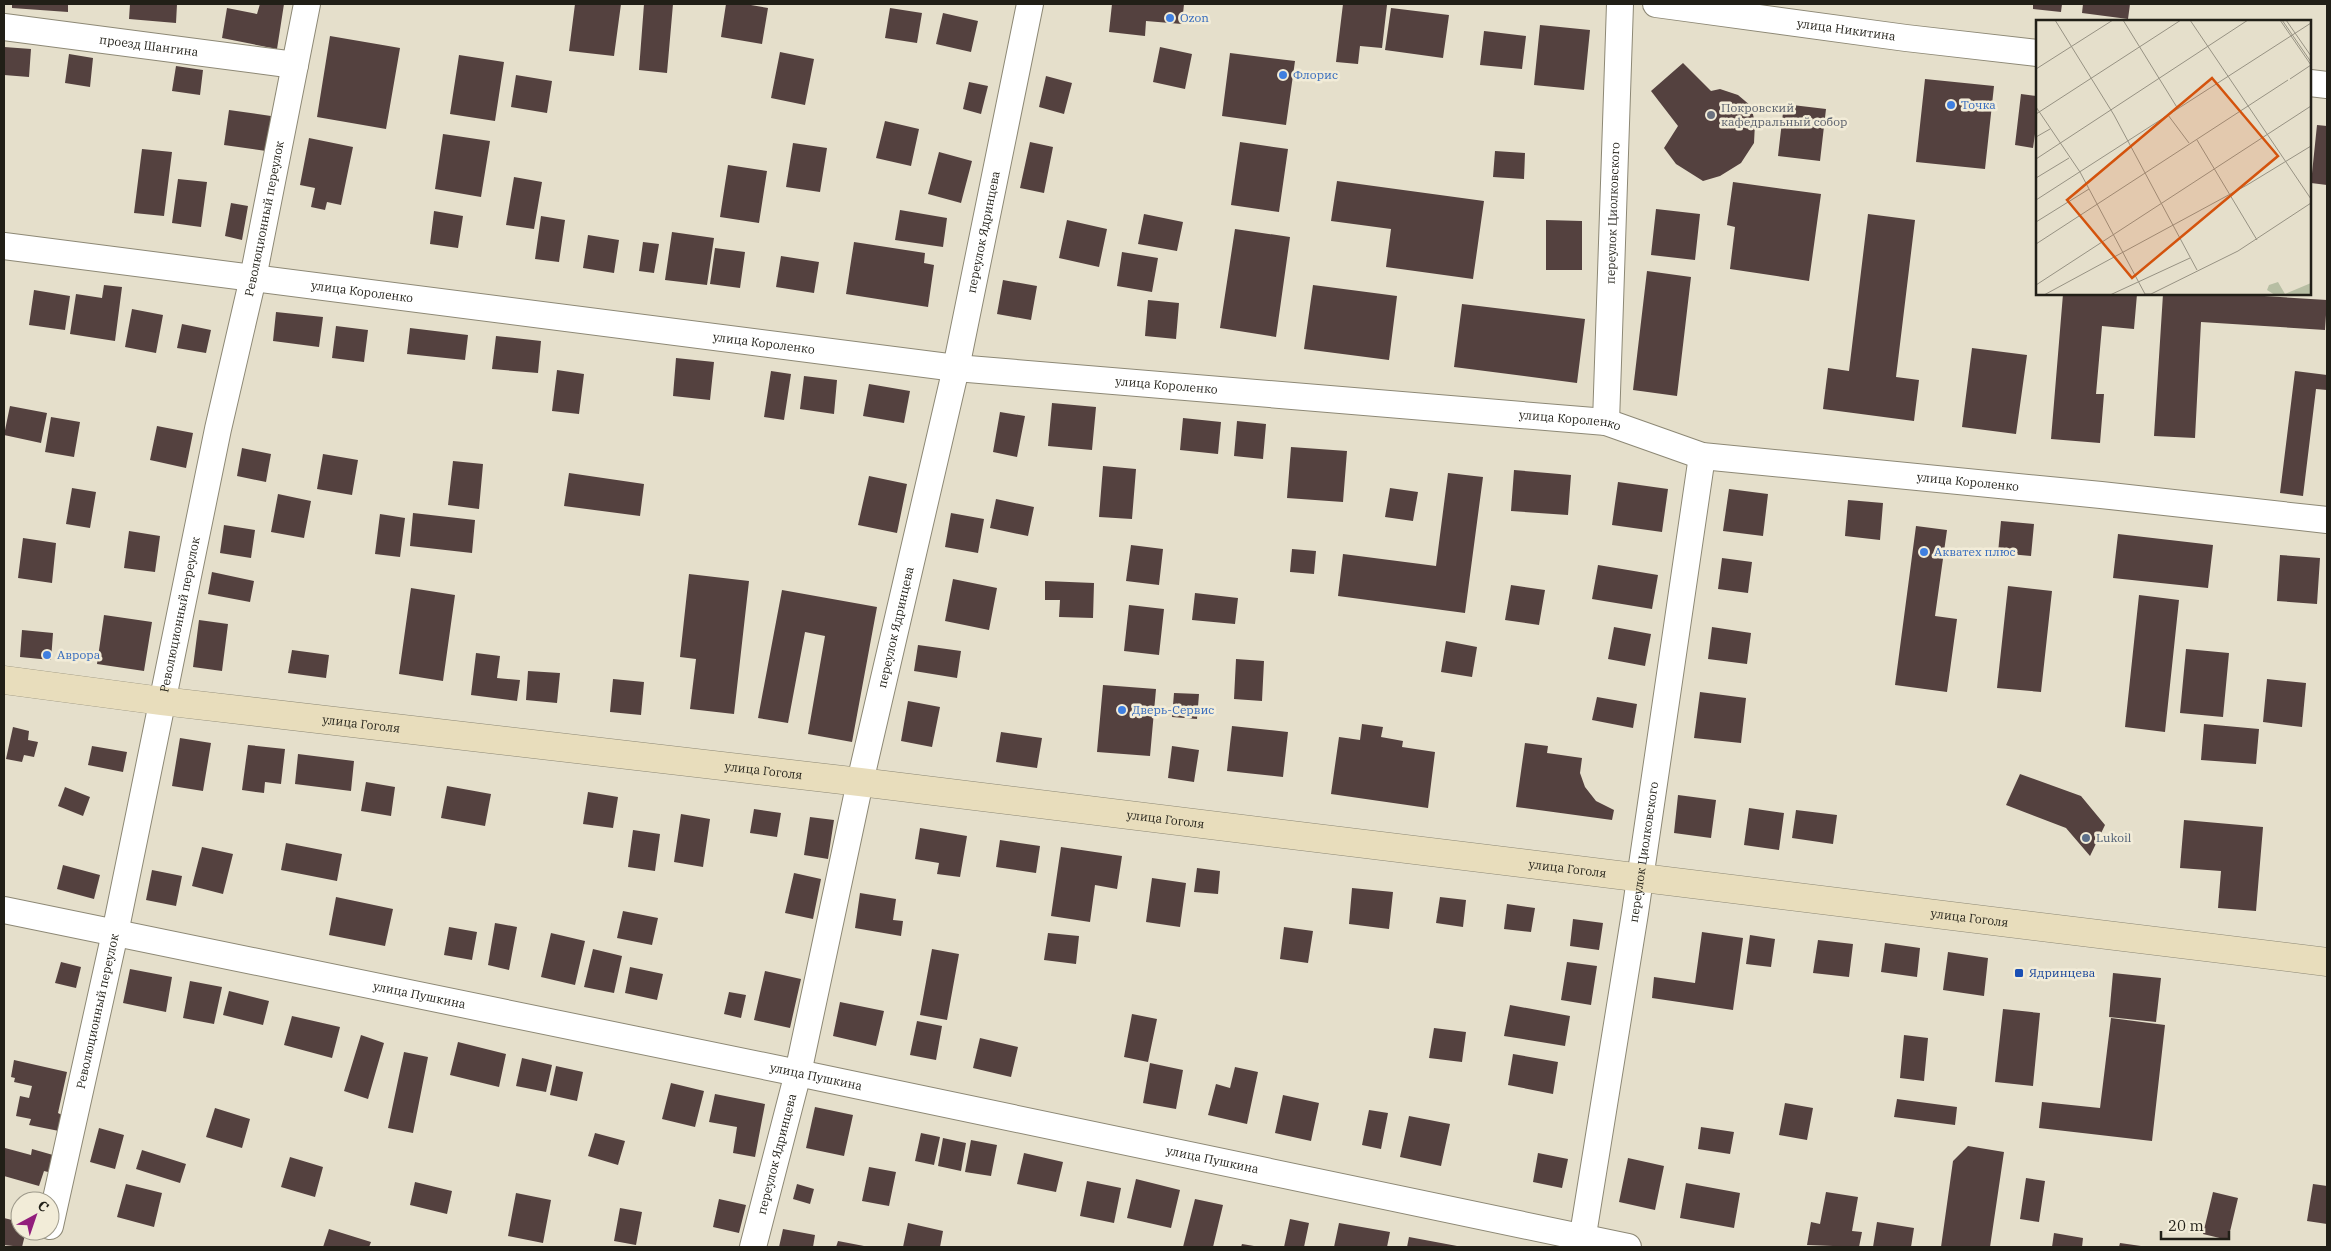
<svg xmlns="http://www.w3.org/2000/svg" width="2331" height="1251" font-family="'IBM Plex Serif',serif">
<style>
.building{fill:#54413f}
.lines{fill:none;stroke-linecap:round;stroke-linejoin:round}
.street-casing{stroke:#8d8875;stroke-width:28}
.secondary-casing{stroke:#8d8875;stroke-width:29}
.street{stroke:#fff;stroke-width:26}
.secondary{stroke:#e8ddbc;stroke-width:28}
.shop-dot{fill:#3f7fe0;stroke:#f2ecd8;stroke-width:2}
.worship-dot{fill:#6b7280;stroke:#f2ecd8;stroke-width:2}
.service-dot{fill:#5c6f8a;stroke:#f2ecd8;stroke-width:2}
.transit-dot{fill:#1a4fb4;stroke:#f2ecd8;stroke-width:2}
.labels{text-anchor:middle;stroke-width:5;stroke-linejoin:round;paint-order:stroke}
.shop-label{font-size:12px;fill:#366cbe;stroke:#f2ecd8;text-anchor:start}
.street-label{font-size:12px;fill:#211f17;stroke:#f2ecd8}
.worship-label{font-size:12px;fill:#5b616d;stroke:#f2ecd8;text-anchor:start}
.service-label{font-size:12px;fill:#4e5e75;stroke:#f2ecd8;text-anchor:start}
.transit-label{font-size:12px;fill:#164399;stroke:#f2ecd8;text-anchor:start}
.inset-road{fill:none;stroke:#979283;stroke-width:1}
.view{fill:#d4530d;fill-opacity:0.15;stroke:#d4530d;stroke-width:2.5}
.inset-edge{fill:none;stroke:#211f17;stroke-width:2.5}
</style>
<rect width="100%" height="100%" fill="#e5dfcb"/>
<path class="building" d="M12,4H68V12L12,8Z
M130,4H177L176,23L129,19Z
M260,4H284L277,49L222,38L227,8L257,14Z
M575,4H621L614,56L569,51Z
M644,4H673L667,73L639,70Z
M726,4H745L768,8L762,44L721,37Z
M1112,4H1184L1182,24L1146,21L1145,36L1109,32Z
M1343,4L1387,5L1382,48L1360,46L1358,64L1336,62Z
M2033,4H2062L2061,12L2033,9Z
M2083,4H2130L2128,19L2082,13Z
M890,8L922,13L917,43L885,38Z
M1391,8L1449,15L1443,58L1385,50Z
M943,13L978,21L971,52L936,44Z
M1540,25L1590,30L1584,90L1534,85Z
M1484,31L1526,36L1522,69L1480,65Z
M330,36L400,48L386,129L317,117Z
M4,47L31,49L29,77L4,75Z
M1160,47L1192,54L1185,89L1153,82Z
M780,52L814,59L805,105L771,98Z
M1230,53L1295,61L1286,125L1222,116Z
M69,54L93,58L90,87L65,83Z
M459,55L504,62L495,121L450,114Z
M1683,63L1711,91L1720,89L1738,95L1751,106L1755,123L1754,143L1741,163L1720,176L1703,181L1676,164L1664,148L1678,126L1651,91Z
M176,66L203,70L200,95L172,91Z
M516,75L552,81L547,113L511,107Z
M1046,76L1072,83L1064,114L1039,107Z
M1925,79L1994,86L1985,169L1916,162Z
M969,82L988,86L981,114L963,109Z
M2021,94L2037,96V134H2035L2033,148L2015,145Z
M1784,104L1826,109L1820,161L1778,156Z
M229,110L271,116L266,151L224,145Z
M885,121L919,129L911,166L876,158Z
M2317,125L2327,126V185L2311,183Z
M443,134L490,141L481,197L435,189Z
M309,138L353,147L341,205L327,202L325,210L311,207L315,188L300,185Z
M1030,142L1053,147L1044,193L1020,188Z
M1240,142L1288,149L1279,212L1231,205Z
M793,143L827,148L820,192L786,187Z
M142,149L172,152L164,216L134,213Z
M1495,151L1525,153L1524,179L1493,177Z
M939,152L972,161L961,203L928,194Z
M728,165L767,171L759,223L720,217Z
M514,177L542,182L534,229L506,225Z
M178,179L207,182L201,227L172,223Z
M1337,181L1484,201L1473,279L1386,267L1391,229L1331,221Z
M1733,182L1821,194L1809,281L1730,269L1735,227L1727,225Z
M231,203L248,206L242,240L225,236Z
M1656,209L1700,214L1695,260L1651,255Z
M900,210L947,218L943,247L895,240Z
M434,211L463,216L458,248L430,244Z
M1144,214L1183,222L1177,251L1138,244Z
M1868,214L1915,220L1896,377L1919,380L1914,421L1823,409L1828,368L1849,371Z
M541,216L565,220L559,262L535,259Z
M1067,220L1107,229L1099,267L1059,258Z
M1546,220L1582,221V270H1546Z
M1235,229L1290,237L1276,337L1220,328Z
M672,232L714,238L707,285L665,280Z
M588,235L619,240L614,273L583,268Z
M643,242L659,244L654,273L639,271Z
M854,242L925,253L924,263L934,265L928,307L846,294Z
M715,248L745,252L740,288L710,284Z
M1122,252L1158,258L1152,292L1117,286Z
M781,256L819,262L814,293L776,287Z
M1647,271L1691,277L1677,396L1633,390Z
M1003,280L1037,286L1031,320L997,314Z
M104,285L122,287L115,341L70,334L76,294L102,298Z
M1313,285L1397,296L1389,360L1304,349Z
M34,290L70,296L65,330L29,325Z
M2063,294H2137L2134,329L2102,326L2096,394H2104L2100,443L2051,439Z
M2163,294H2233L2327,300L2325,330L2201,322L2195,438L2154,436Z
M1148,300L1179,303L1176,339L1145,336Z
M1462,304L1585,319L1577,383L1454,367Z
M132,309L163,315L156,353L125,347Z
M276,312L323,317L319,347L273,341Z
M182,324L211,330L206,353L177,348Z
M336,326L368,330L364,362L332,358Z
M410,328L468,335L465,360L407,354Z
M496,336L541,341L538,373L492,369Z
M1972,348L2027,355L2016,434L1962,427Z
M676,358L714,362L710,400L673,396Z
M557,370L584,374L579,414L552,411Z
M771,371L791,374L784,420L764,417Z
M2295,371L2327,375V390L2316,389L2303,496L2280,493Z
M804,376L837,380L834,414L800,409Z
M869,384L910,391L904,423L863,416Z
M1052,403L1096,407L1092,450L1048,446Z
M10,406L47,413L41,443L4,435Z
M1000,412L1025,416L1017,457L993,452Z
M51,417L80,422L74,457L45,452Z
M1183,418L1221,422L1218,454L1180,450Z
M1237,421L1266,424L1263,459L1234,456Z
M157,426L193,433L186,468L150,460Z
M1291,447L1347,451L1343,502L1287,498Z
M242,448L271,454L266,482L237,476Z
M323,454L358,460L352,495L317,489Z
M453,461L483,464L479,509L448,505Z
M1103,466L1136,469L1132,519L1099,517Z
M1514,470L1571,475L1568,515L1511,511Z
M569,473L644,484L640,516L564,506Z
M1448,473L1483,477L1465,613L1338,596L1343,554L1436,566Z
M869,476L907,484L897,533L858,525Z
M1618,482L1668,489L1662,532L1612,525Z
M72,488L96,492L90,528L66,524Z
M1390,488L1418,492L1413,521L1385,517Z
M1729,489L1768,494L1763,536L1723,531Z
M278,494L311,501L304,538L271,532Z
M996,499L1034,507L1028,536L990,528Z
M1848,500L1883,503L1880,540L1845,536Z
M413,513L475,520L472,553L410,546Z
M951,513L984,519L978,553L945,547Z
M380,514L405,518L400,557L375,554Z
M2001,521L2034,524L2031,556L1998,553Z
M224,525L255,530L251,558L220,553Z
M1916,526L1947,530L1935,616L1957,619L1947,692L1895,685Z
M129,531L160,536L155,572L124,568Z
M2118,534L2213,545L2208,588L2113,578Z
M23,538L56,543L52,583L18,578Z
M1131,545L1163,549L1159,585L1126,581Z
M1292,549L1316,551L1314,574L1290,572Z
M2280,555L2320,558L2317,604L2277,601Z
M1722,558L1752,562L1748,593L1718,589Z
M1598,565L1658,575L1652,609L1592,599Z
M212,572L254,581L250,602L208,594Z
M689,574L749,581L734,714L690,709L696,659L680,657Z
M953,579L997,588L989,630L945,621Z
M1045,581L1094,583L1093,618L1059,617L1060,600H1045Z
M1511,585L1545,590L1539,625L1505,620Z
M2008,586L2052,591L2041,692L1997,688Z
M411,588L455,595L443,681L399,674Z
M782,590L877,607L852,742L808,734L825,636L805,632L788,723L758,718Z
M1195,593L1238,598L1235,624L1192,620Z
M2139,595L2179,600L2165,732L2125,727Z
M1129,605L1164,609L1159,655L1124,651Z
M104,615L152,622L144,671L97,664Z
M199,620L228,624L222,671L193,667Z
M1614,627L1651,634L1645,666L1608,659Z
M1712,627L1751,633L1747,664L1708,659Z
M22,630L53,633L51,660L20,657Z
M1446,641L1477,647L1472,677L1441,672Z
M918,645L961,651L957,678L914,671Z
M2186,649L2229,653L2223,717L2180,713Z
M292,650L329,655L326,678L288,673Z
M476,653L500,656L497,678L520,680L517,701L471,695Z
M1236,659L1264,661L1262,701L1234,699Z
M528,671L560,673L557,703L526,700Z
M613,679L644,682L641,715L610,712Z
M2267,679L2306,683L2302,727L2263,722Z
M1103,685L1156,689L1150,756L1097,752Z
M1700,692L1746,698L1741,743L1694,738Z
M1174,693L1199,694L1197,719L1172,717Z
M1597,697L1637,704L1633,728L1592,720Z
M908,701L940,707L932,747L901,741Z
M1362,724L1383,727L1381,737L1403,741L1402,747L1435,752L1428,808L1331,794L1339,737L1360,740Z
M2204,724L2259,729L2256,764L2201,760Z
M1232,726L1288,732L1283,777L1227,771Z
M13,727L29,731L28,740L38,742L34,757L24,755L22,762L6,759Z
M1001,732L1042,738L1037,768L996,762Z
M180,738L211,743L203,791L172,786Z
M1525,743L1548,746L1547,753L1582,758L1580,773L1585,787L1596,801L1614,810L1612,820L1516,807Z
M248,745L285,749L281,784L265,782L264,793L242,790Z
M92,746L127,752L123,772L88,765Z
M1172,746L1199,750L1194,782L1168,778Z
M298,754L354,761L351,791L295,784Z
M2020,774L2081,796L2105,825L2090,856L2066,828L2006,805Z
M366,782L395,787L391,816L361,811Z
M447,786L491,794L485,826L441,818Z
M65,787L90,797L83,816L58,806Z
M588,792L618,797L613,828L583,824Z
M1678,795L1716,800L1711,838L1674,833Z
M1749,808L1784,813L1779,850L1744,845Z
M754,809L781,813L777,837L750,833Z
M1796,810L1837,815L1833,844L1792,838Z
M681,814L710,819L703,867L674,862Z
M810,817L834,820L828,859L804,855Z
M2184,820L2263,827L2256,911L2218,908L2221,871L2180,868Z
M920,828L967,836L960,877L937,874L939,863L915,859Z
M633,830L660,834L655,871L628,867Z
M1000,840L1040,846L1036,873L996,867Z
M286,843L342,854L337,881L281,870Z
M202,847L233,854L223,894L192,886Z
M1061,847L1122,856L1117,889L1095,885L1090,922L1051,916Z
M63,865L100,875L94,899L57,889Z
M1197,868L1220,871L1218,894L1194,892Z
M152,870L182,876L176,906L146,900Z
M794,873L821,879L813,919L785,913Z
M1152,878L1186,883L1180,927L1146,922Z
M1352,888L1393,892L1389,929L1349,924Z
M860,893L896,899L893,920L903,921L901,936L855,928Z
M336,897L393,909L385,946L329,935Z
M1440,897L1466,900L1463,927L1436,923Z
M1507,904L1535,908L1531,932L1504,929Z
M623,911L658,918L652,945L617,938Z
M1573,919L1603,923L1599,950L1570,946Z
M495,923L517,927L509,970L488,965Z
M449,927L477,932L472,960L444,955Z
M1284,927L1313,931L1308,963L1280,959Z
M1702,932L1743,938L1733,1010L1652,998L1654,977L1695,983Z
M551,933L585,941L575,985L541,977Z
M1048,933L1079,936L1076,964L1044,960Z
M1750,935L1775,939L1771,967L1746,964Z
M1818,940L1853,944L1849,977L1813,973Z
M1885,943L1920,948L1917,977L1881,972Z
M593,949L622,956L614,993L584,987Z
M932,949L959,954L947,1020L920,1015Z
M1948,952L1988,958L1984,996L1943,990Z
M61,962L81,967L76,988L55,983Z
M1567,962L1597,966L1591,1005L1561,1000Z
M630,967L663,974L657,1000L625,993Z
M130,969L172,977L166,1012L123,1003Z
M765,971L801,979L790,1028L754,1020Z
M2113,973L2161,978L2156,1022L2109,1017Z
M190,981L222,987L214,1024L183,1018Z
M229,991L269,1001L263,1025L223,1015Z
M729,992L746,995L741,1018L724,1014Z
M840,1002L884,1011L876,1046L833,1036Z
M1510,1005L1570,1016L1565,1046L1504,1036Z
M2003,1009L2040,1013L2033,1086L1995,1082Z
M1132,1014L1157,1019L1148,1062L1124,1057Z
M292,1016L340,1027L332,1058L284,1045Z
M2111,1018L2165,1025L2152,1141L2039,1128L2042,1102L2100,1108Z
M917,1021L942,1026L936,1060L910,1055Z
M1434,1028L1466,1032L1462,1062L1429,1058Z
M361,1035L384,1043L368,1099L344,1091Z
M1904,1035L1928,1038L1924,1081L1900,1078Z
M980,1038L1018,1047L1011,1077L973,1068Z
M458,1042L506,1054L499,1087L450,1075Z
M404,1052L428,1057L413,1133L388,1128Z
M1513,1054L1558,1062L1553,1094L1508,1085Z
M522,1058L552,1065L546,1092L516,1086Z
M14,1060L67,1072L58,1113L62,1115L59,1131L29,1125L31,1119L16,1116L20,1096L29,1098L32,1086L14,1082L15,1078L11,1077Z
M1150,1063L1183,1070L1176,1109L1143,1103Z
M556,1066L583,1072L577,1101L550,1095Z
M1235,1067L1258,1072L1247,1124L1208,1115L1216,1084L1230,1088Z
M671,1083L704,1091L695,1127L662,1119Z
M715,1094L765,1104L755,1157L733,1153L737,1127L709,1122Z
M1283,1095L1319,1103L1311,1141L1275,1133Z
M1897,1099L1957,1107L1955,1125L1894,1117Z
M1785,1103L1813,1108L1807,1140L1779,1135Z
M815,1107L853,1115L844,1156L806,1148Z
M215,1108L250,1119L242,1148L206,1137Z
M1369,1110L1388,1113L1381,1149L1362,1145Z
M1409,1116L1450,1124L1441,1166L1400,1157Z
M1701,1127L1734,1132L1730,1154L1698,1149Z
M99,1128L124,1135L115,1169L90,1162Z
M595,1133L625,1141L618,1165L588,1156Z
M921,1133L940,1137L934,1165L915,1161Z
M943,1138L966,1143L961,1171L938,1166Z
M971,1140L997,1145L991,1176L965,1172Z
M1968,1146L2004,1152L1990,1247H1941L1953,1161Z
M5,1148L31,1155L32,1149L53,1155L48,1172L44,1171L39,1186L4,1176Z
M142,1150L186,1164L180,1183L136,1169Z
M1024,1153L1063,1162L1056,1192L1017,1184Z
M1538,1153L1568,1159L1562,1188L1533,1182Z
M290,1157L323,1167L315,1197L281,1187Z
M1628,1158L1664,1166L1655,1210L1619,1202Z
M869,1167L896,1172L889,1206L862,1201Z
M2026,1178L2045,1181L2039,1222L2020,1219Z
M1136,1179L1180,1190L1171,1228L1127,1218Z
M1087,1181L1121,1188L1114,1223L1080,1216Z
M415,1182L452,1191L447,1214L410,1205Z
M1686,1183L1740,1193L1734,1228L1680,1218Z
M126,1184L162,1193L154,1227L117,1217Z
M797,1184L814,1189L810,1204L793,1199Z
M2313,1184L2327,1186V1224L2307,1221Z
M1826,1192L1858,1197L1852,1231L1862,1232L1859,1247L1807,1245L1811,1222L1820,1224Z
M2213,1192L2238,1198L2228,1240L2203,1234Z
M516,1193L551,1200L543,1243L508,1236Z
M719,1199L746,1205L739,1233L713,1227Z
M1195,1199L1223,1205L1213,1247H1183Z
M620,1208L642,1212L636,1245L614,1241Z
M4,1218L20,1222V1231H26L22,1247L4,1245Z
M1290,1219L1309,1223L1304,1247H1284Z
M1877,1222L1914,1228L1911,1247H1873Z
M908,1223L943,1231L940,1247H903Z
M1339,1223L1390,1232L1387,1247H1334Z
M329,1229L371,1242L369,1247H323Z
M783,1229L815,1235L813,1247H779Z
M2054,1233L2083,1238L2082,1247H2052Z
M1409,1237L1457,1246L1456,1247H1407Z
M838,1241L864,1246V1247H836Z
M2120,1243L2141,1246V1247H2119Z
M1242,1244L1254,1246V1247H1241Z"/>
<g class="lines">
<defs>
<g id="street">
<path id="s1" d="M1656,4L1906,38L2037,53"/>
<path id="s2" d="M4,27L295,65"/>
<path d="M2310,83L2327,85"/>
<path id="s3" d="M4,246L956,368L1606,422L1702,456L2101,495L2327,520"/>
<path id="s4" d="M1606,422L1620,4"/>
<path id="s5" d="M4,910L798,1073L1628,1247"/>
<path id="s6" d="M50,1226L115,933L218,429L253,278L307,4"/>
<path id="s7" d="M753,1247L798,1073L860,782L956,368L1030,4"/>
<path id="s8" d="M1581,1247L1635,913L1702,456"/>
</g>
<g id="secondary">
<path id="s9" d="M4,680L162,701L860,782L2327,962"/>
</g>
</defs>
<use href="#street" class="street-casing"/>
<use href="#secondary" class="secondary-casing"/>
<use href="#street" class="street"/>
<use href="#secondary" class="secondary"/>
</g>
<g class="shop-dot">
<circle cx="1170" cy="18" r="5"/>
<circle cx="1283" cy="75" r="5"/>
<circle cx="1951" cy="105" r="5"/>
<circle cx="1924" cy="552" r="5"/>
<circle cx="47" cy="655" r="5"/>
<circle cx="1122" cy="710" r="5"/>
</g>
<circle class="worship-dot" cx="1711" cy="115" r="5"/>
<circle class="service-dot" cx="2086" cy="838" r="5"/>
<rect class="transit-dot" x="2014" y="968" width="10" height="10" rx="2.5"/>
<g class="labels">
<g class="shop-label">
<text x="1180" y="22">Ozon</text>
<text x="1293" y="79">Флорис</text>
<text x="1961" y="109">Точка</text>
<text x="1934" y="556">Акватех плюс</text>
<text x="57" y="659">Аврора</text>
<text x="1132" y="714">Дверь-Сервис</text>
</g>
<g class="street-label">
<text dy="4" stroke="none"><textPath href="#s1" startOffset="192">улица Никитина</textPath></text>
<text dy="4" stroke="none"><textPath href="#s2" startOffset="146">проезд Шангина</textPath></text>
<text dy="4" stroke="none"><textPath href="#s4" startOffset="209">переулок Циолковского</textPath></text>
<text dy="4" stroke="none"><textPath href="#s6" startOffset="1030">Революционный переулок</textPath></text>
<text dy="4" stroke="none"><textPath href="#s7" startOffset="1041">переулок Ядринцева</textPath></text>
<text dy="4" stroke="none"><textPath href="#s3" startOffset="361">улица Короленко</textPath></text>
<text dy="4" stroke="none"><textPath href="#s3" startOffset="766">улица Короленко</textPath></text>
<text dy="4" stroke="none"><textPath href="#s3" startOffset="1171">улица Короленко</textPath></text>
<text dy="4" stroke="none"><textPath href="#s3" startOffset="1576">улица Короленко</textPath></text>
<text dy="4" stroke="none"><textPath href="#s3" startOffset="1981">улица Короленко</textPath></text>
<text dy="4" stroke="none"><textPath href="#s6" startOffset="625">Революционный переулок</textPath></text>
<text dy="4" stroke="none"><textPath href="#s7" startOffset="636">переулок Ядринцева</textPath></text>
<text dy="4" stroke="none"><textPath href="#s9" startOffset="360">улица Гоголя</textPath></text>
<text dy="4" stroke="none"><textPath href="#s9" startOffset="765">улица Гоголя</textPath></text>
<text dy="4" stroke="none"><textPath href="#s9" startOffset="1170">улица Гоголя</textPath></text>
<text dy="4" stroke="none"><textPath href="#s8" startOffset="400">переулок Циолковского</textPath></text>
<text dy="4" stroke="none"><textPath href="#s9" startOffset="1575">улица Гоголя</textPath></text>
<text dy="4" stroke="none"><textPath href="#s9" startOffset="1980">улица Гоголя</textPath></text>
<text dy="4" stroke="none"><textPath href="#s5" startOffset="424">улица Пушкина</textPath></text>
<text dy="4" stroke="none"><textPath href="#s6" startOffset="220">Революционный переулок</textPath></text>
<text dy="4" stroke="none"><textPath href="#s5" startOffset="829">улица Пушкина</textPath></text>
<text dy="4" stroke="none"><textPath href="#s7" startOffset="96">переулок Ядринцева</textPath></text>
<text dy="4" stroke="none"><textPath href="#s5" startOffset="1234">улица Пушкина</textPath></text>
</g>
<g class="worship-label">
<text x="1721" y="112">Покровский<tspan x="1721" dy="14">кафедральный собор</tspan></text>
</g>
<g class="service-label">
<text x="2096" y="842">Lukoil</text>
</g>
<g class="transit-label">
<text x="2029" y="977">Ядринцева</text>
</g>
</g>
<g transform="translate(2036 20)">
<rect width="275" height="275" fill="#e5dfcb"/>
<path d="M242,262L249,274L275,263V275H239L231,270L233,265Z" fill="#b7bea3"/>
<path class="inset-road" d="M19,0L78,95L161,250M87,0L142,89M154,0L275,179M244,0L275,45M246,0L275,42M250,0L275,36M0,49L77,0M254,59L275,45M0,87L44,152L109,274H115L202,231L275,183M0,94L145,0M132,95L153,123M0,117L14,109M161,120L221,220M0,139L212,0M0,158L33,138M0,180L275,3M0,202L53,169M0,224L252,60M0,265L275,86M8,275L211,165L275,126M74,275L154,238"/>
<path class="view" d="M176,58L242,136L96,258L31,180Z"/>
<rect width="275" height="275" class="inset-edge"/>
</g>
<rect width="2331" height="1251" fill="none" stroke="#211f17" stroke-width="10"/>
<g transform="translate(35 1216) rotate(40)"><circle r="24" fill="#f2ecd8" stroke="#9e9a8b"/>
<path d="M0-4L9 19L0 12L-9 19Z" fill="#921d7c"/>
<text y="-8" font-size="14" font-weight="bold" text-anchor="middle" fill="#211f17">С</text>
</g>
<path d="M2161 1231v8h68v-8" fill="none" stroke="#211f17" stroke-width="2.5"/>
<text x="2168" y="1231" font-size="15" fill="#211f17" stroke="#f2ecd8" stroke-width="4" paint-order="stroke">20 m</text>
</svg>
